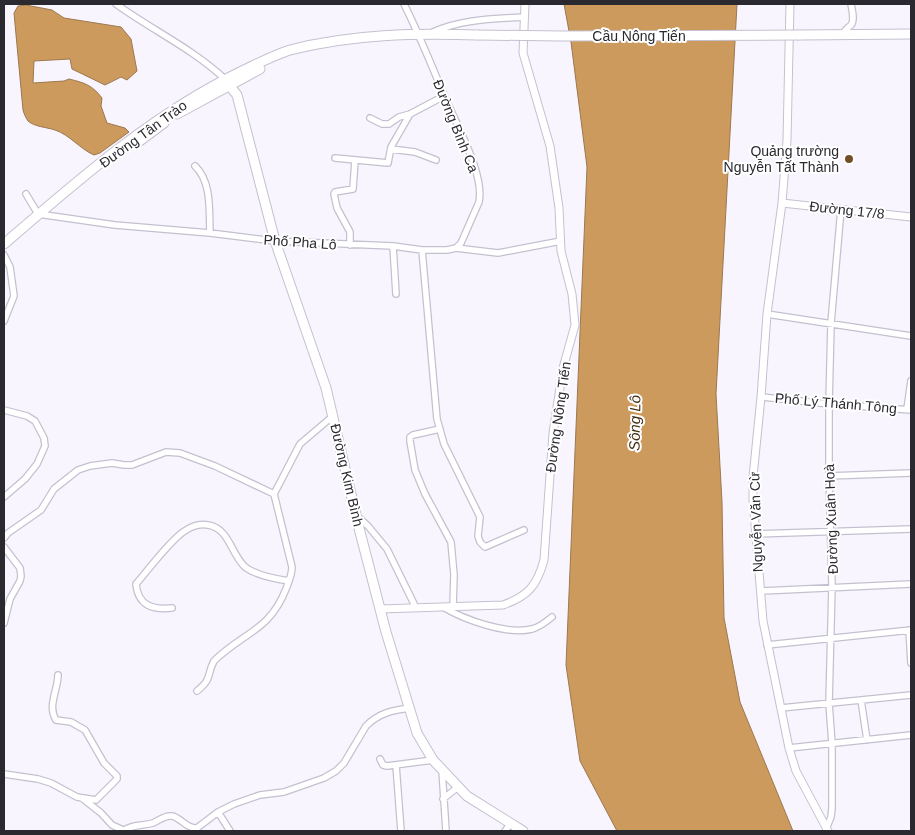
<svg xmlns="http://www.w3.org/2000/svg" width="915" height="835" font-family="Arial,sans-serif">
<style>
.water{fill:#cd9a5d;stroke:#9c784f}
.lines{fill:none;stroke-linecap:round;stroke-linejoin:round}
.minor-casing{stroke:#c5c0d0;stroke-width:8}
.tertiary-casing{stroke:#c5c0d0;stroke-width:9}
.primary-casing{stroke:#c5c0d0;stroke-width:11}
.trunk-casing{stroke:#c5c0d0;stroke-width:11}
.minor{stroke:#fff;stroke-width:5.5}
.tertiary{stroke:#fff;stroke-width:7}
.primary{stroke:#fff;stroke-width:9}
.trunk{stroke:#fff;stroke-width:9}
.trunk-bridge-casing{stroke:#c5c0d0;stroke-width:11;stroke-linecap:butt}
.trunk-bridge{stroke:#fff;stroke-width:9}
.poi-dot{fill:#715027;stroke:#fff;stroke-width:2}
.labels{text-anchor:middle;stroke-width:4;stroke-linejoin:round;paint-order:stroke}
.street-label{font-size:14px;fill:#2a292f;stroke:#fff}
.poi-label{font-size:14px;fill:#2a292f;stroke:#fff;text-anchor:end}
.water-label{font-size:15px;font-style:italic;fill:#452f14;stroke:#fff}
</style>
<rect width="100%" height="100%" fill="#f8f5fe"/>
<path class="water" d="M564,4H737L716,394L722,502L724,618L740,702L793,831H617L580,761L566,665L587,167L571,42Z
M26,5L52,10L64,18L121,27L131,39L137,71L127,80L121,77L105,85L72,69L70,59L34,61L33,83L64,81L69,79C85,83 92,85 102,98L101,106L107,123L125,128L129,132L100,153L94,155C80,149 70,135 55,130C46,127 35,127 28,121C26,118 24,114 23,110L14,13L18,6Z"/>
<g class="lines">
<defs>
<path id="minor" d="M116,4C152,30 193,49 225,79
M404,4C419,34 431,64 444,95C455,122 485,174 479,202L461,243L456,248
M433,32C462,19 493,19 524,17
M843,34C845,29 847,29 851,25C855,20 852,10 851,4
M370,118L382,124H389L399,117L410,114L444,96
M391,149L415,152L436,160
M335,158L388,163L391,147L410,114
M195,166C212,182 209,211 210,233
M26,194L38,214L115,225L210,233L275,241L393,246L422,250H447L456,248L498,253L561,241
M350,245V232L337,208L334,194L335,192L353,189L355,160
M393,246L396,294
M422,250L437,419L444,444L480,517L478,536L480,542L485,547L524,530
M4,255L10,267L14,296L4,321
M767,314L911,336
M761,397L829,404L911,410
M907,409L911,381
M4,410L27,416L35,421L44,438L45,446L37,464L25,479L4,497
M440,429L413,435L410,437V441L415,470L425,494L451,542L454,575L453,607
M829,476L911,473
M357,516L368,526L387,549L416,608
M755,534L911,529
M4,538L8,533L41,510L54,489L78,470L90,466L112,463L124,465H132L166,452L180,453L215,466L274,494
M4,547L20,568L21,576L20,581L10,599L4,623
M760,591L911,584
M443,607C465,620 507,635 532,629C540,627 546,622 552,617
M172,608C153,610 138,606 136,584C150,568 167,544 183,532C190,527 199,523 208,525C229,528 231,554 245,567C257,576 275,579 289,581
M909,630L911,663
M767,645L911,630
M197,691C213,678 206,676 214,661C243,632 269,632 286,589C289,581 292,575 292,567L274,494L300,444L333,416
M861,700L867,740
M781,708L911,695
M789,748L911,735
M380,759L383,765L387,766L433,760
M396,765L401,831
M442,770L446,831
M4,774L38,779L51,783L77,797L96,800L117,779V776L104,763L85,730L71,722L56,720C47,706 58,690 58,675
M82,798L101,813L112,825L123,830
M443,799L458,787
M218,812L230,831
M826,829L831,817L832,808V744L829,703L832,586L829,476V404L831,323L841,209
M123,831C132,824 142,826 153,823C160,820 164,815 172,816C181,818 187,829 197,828L218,812L234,804L260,795L284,792L324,778L336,771L344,763L366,726C379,713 393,710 410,708
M505,831L510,824"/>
<path id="tertiary" d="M790,4L787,140L782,203L767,314L761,397L753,477V500L763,621L789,748L796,771L828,831
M782,203L911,217
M380,609L503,605C528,596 537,586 544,560L553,433L563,368L575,325L572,294L561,251L559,208L550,146L523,53L525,4"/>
<path id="primary" d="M225,80L237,95L275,241L326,388L360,532L386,632L417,733L433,760L467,796L523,831"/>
<path id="trunk" d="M799,35L911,34
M177,114L260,69
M137,143L164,123
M4,244C78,180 153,114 242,71C257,64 274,55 290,50C352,34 415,33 478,35"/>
</defs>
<use href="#minor" class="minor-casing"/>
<use href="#tertiary" class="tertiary-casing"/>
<use href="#primary" class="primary-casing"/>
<use href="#trunk" class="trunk-casing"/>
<use href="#minor" class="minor"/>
<use href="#tertiary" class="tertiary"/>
<use href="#primary" class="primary"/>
<use href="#trunk" class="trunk"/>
<defs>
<path id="trunk-bridge" d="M478,35L561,36L799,35"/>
</defs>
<use href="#trunk-bridge" class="trunk-bridge-casing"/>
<use href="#trunk-bridge" class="trunk-bridge"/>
</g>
<circle class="poi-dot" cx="849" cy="159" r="5"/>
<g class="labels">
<g class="street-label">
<text x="639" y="41">Cầu Nông Tiến</text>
<text transform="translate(456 126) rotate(68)" y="5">Đường Bình Ca</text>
<text transform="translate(143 134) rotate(-36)" y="5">Đường Tân Trào</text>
<text transform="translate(847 210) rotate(6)" y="5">Đường 17/8</text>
<text transform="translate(300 242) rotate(4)" y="5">Phố Pha Lô</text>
<text transform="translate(836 403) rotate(5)" y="5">Phố Lý Thánh Tông</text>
<text transform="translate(558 417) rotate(-82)" y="5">Đường Nông Tiến</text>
<text transform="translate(347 475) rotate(77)" y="5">Đường Kim Bình</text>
<text transform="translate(831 519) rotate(-92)" y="5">Đường Xuân Hoà</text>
<text transform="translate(756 522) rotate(-92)" y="5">Nguyễn Văn Cừ</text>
</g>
<g class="poi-label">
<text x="839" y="156">Quảng trường<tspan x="839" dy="16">Nguyễn Tất Thành</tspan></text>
</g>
<g class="water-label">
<text transform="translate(635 423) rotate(-89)" y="5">Sông Lô</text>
</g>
</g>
<rect width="915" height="835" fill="none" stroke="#2a292f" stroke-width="10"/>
</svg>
